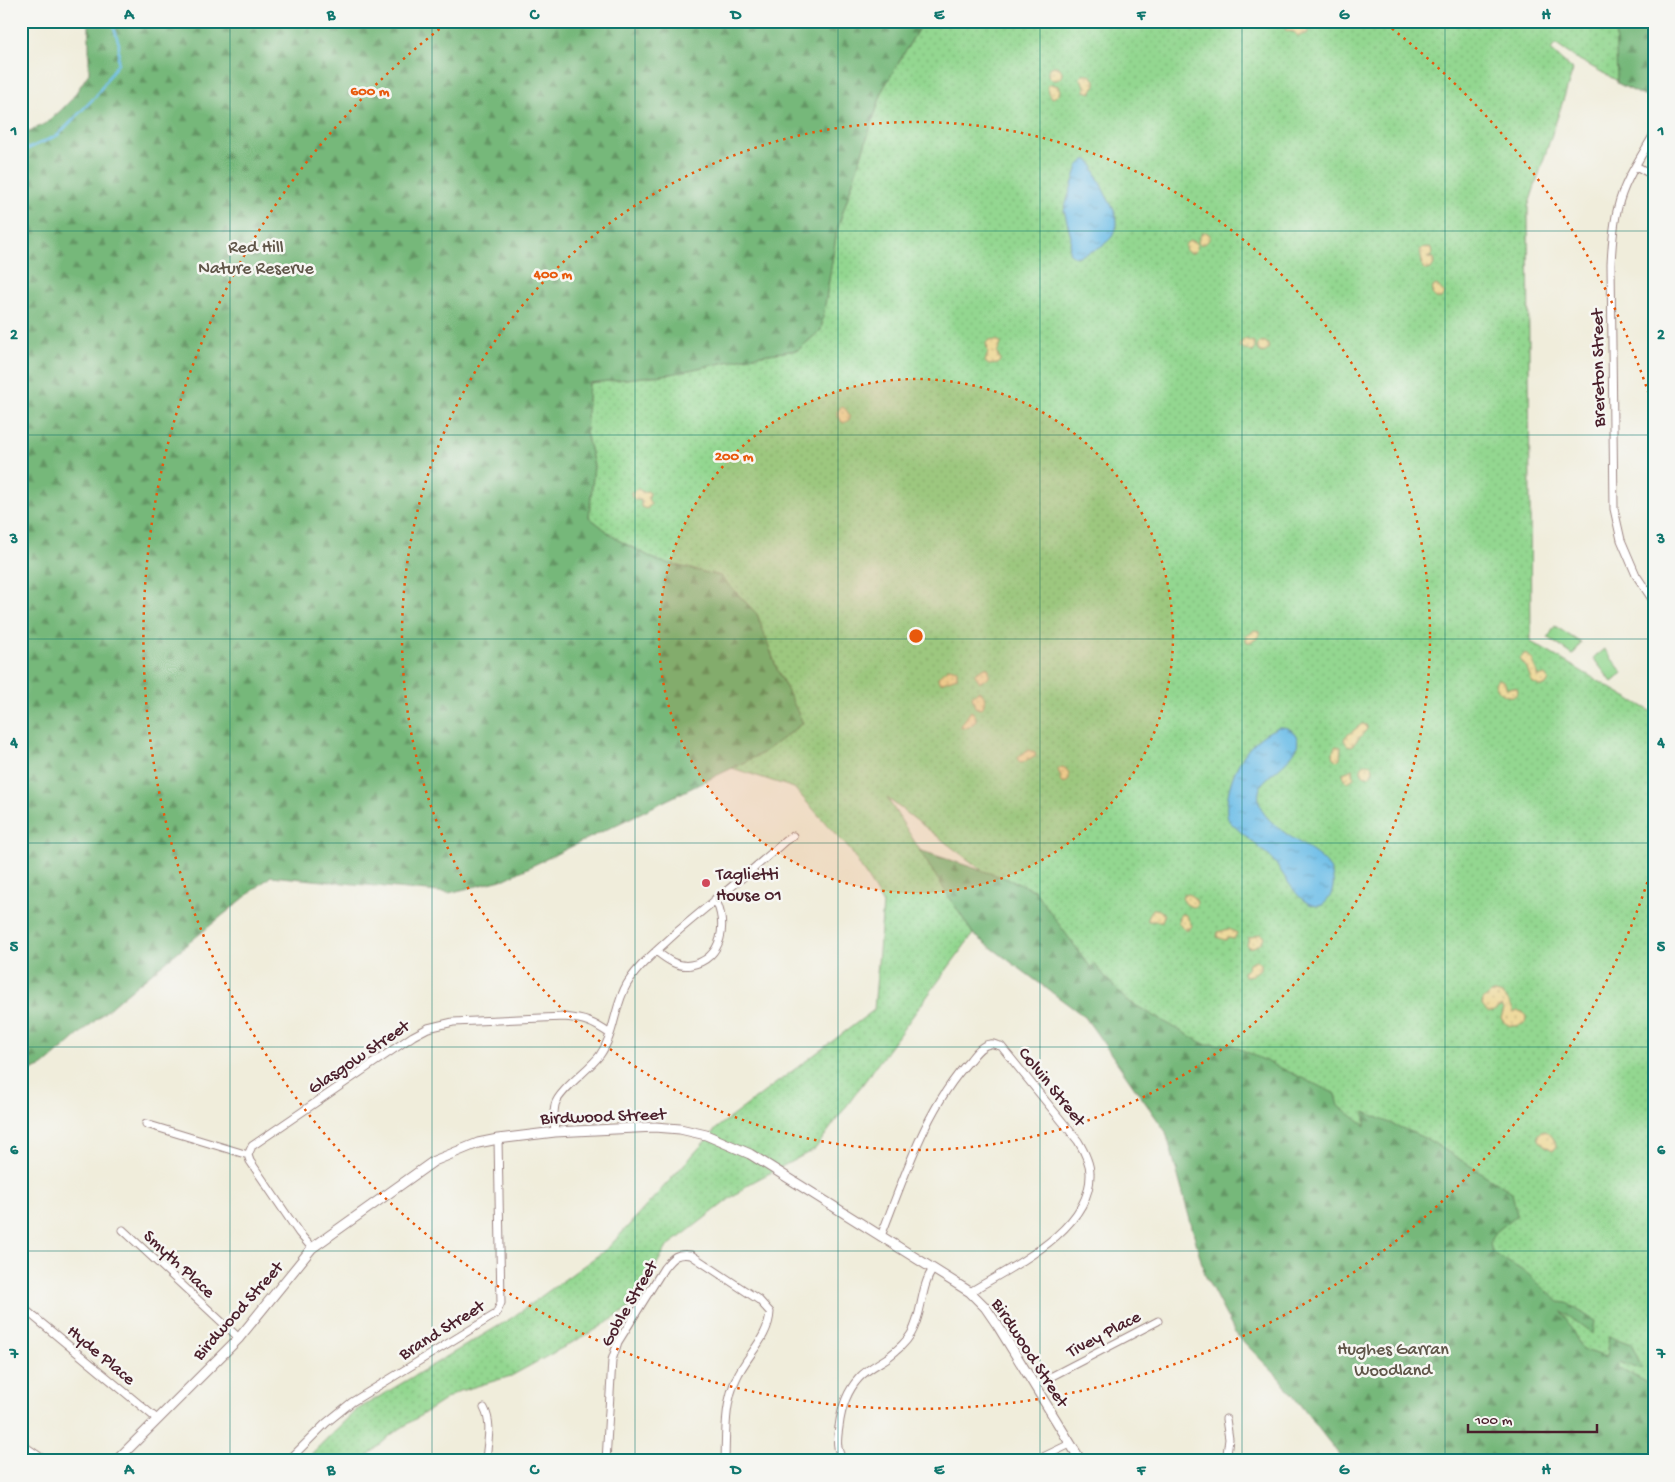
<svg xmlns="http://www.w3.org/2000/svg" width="1675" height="1482" font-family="'Gochi Hand',sans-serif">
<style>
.grass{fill:url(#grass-dots);stroke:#6e7b5e}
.forest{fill:url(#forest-firs);stroke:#606c52}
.sand{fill:url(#sand-dots);stroke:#9c7c64}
.pitch{fill:#93d790;stroke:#6e7b5e}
.water{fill:url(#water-ripples);stroke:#5c6e8a}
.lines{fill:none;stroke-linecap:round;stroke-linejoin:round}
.stream{stroke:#6dbee8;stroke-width:2.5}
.minor-casing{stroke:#9d8683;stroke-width:9}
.tertiary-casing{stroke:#9d8683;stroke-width:11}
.minor{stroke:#fff;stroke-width:7}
.tertiary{stroke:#fff;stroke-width:9}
.grid{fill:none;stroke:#0f766e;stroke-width:1;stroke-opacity:0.55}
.ring{fill:none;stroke:#e8590c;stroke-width:2.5;stroke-dasharray:2.5 5}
.poi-dot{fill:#d1495b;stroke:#f6f6f2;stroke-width:2}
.labels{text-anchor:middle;stroke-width:5;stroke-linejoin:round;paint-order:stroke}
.park-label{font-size:18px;fill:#605649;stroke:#f6f6f2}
.street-label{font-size:18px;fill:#4a1f2b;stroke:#f6f6f2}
.poi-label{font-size:18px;fill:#4a1f2b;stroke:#f6f6f2;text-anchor:start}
.centre{fill:#e8590c;stroke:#f6f6f2;stroke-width:2.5}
.ring-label{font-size:15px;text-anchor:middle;font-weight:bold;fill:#e8590c;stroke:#f6f6f2;stroke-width:5;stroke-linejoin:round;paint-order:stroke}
.neatline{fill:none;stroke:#0f766e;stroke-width:2}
.grid-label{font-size:16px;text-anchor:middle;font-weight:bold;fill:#0f766e}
</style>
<defs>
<pattern id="grass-dots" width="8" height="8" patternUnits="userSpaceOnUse" patternTransform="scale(1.25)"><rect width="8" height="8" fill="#93d790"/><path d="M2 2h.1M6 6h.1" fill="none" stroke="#80b87c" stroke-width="1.8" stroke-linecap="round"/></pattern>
<pattern id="forest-firs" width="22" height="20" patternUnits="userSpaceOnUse" patternTransform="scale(1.25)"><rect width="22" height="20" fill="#76b87a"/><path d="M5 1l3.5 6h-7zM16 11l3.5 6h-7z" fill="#639564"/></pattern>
<pattern id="sand-dots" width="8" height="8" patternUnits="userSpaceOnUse" patternTransform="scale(1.25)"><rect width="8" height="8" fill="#eeda9e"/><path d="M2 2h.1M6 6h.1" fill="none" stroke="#cebb88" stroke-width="1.8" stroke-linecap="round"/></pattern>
<pattern id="water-ripples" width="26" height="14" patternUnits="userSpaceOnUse" patternTransform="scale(1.25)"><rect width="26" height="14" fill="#6dbee8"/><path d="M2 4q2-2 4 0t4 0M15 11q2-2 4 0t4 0" fill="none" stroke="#5c9abc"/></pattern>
</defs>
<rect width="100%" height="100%" fill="#f6f6f2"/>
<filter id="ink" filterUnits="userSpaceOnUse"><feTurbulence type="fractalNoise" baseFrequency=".02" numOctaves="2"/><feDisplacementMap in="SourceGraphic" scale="10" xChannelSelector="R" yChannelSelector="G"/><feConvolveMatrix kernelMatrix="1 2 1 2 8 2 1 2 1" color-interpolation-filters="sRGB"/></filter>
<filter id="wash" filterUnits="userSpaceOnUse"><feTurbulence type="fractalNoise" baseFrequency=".0096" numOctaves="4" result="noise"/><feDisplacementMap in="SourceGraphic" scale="20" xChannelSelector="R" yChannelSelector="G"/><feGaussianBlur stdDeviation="1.12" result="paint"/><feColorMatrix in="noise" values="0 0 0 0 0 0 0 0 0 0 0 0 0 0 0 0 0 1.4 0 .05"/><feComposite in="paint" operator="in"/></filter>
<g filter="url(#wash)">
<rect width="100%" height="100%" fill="#f0eddb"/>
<path class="grass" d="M923,21H1654V101L1574,57L1555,44L1551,50L1573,70L1528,207L1531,642L1654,713V1426L1152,1052L1034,891L983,871L887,798L973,934L815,1149L749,1184L667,1247L631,1307L597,1329L511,1376L457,1392L392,1434L362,1461H304L355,1411L510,1319L608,1248L719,1126L874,1010L883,904L851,851L794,788L732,768L763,753L777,669L757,614L720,576L658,561L618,540L589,517L594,466L586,432L589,383L671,374L754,356L798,350L821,330L837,230L883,89Z"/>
<path class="forest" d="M89,21H923L883,89L837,230L821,330L798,350L754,356L671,374L589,383L586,432L594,466L589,517L618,540L658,561L720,576L757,614L777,669L803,723L763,753L505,879L449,893L271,876L121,998L43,1066L21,1075V136L46,123L59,112L71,100L89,73Z
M1615,21H1654V101L1617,83Z
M919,850L1002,877L1034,890L1091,968L1094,964L1126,1000L1204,1044L1232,1045L1336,1094L1339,1106L1365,1126V1112L1429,1140L1512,1192L1517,1215L1496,1232L1490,1243L1492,1252L1528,1274L1559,1302L1567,1303L1595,1321L1593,1334L1562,1311L1582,1349L1606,1357L1609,1336L1631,1344L1643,1369L1617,1362V1367L1654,1386V1461H1344L1279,1378L1235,1333L1205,1275L1166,1132L1085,1017L973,934Z"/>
<path class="sand" d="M1293,22L1298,27L1307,28L1308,33L1298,36L1294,32L1286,31L1285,26Z
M1048 73a7 7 0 1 1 14 0a7 7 0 1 1-14 0Z
M1083,74H1089L1095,80V84L1091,93L1085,91V85L1080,78Z
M1051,84L1058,86L1060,90L1059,94L1053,98C1049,97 1046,89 1048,85Z
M1206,232L1210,235C1210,241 1205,245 1199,244L1198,241L1202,233Z
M1185 247a6 6 0 1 1 12 0a6 6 0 1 1-12 0Z
M1427,247L1431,248L1432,255L1428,258H1433L1434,264L1431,269L1425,270L1423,268L1420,250L1422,248Z
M1436,285L1438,286L1445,294L1441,299L1436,298L1432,294L1433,287Z
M1244,339L1254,342L1255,349L1253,352L1240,347V343Z
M989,340L999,341L1001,344L997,353L1000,360L998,364L989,365L985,362L988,352L986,343Z
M1257.5 347a5.5 5.5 0 1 1 11 0a5.5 5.5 0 1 1-11 0Z
M841,407C846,407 850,415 850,419L844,423L841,421L837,412Z
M638,489L643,492L647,491L650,493L648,499L651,504L647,509L641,507V500H635L632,497L631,492Z
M1254,630L1259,631V637L1251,642H1247L1245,636L1250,634Z
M1524,654C1536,657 1534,668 1538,677L1545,675L1549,680L1546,685L1541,687L1532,682L1527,668L1520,659Z
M985,667L989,669V677L980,682L975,675L976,672Z
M949,668L957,670V677L943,682H939L938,678L940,675Z
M1498,679L1504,681L1507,689L1512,687L1517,688L1518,691L1516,695C1506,699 1498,692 1495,683Z
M978,691C985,694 986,699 983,707L980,709L975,707L972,696Z
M971,711L975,715L976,721L969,727L961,728L962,724Z
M1362,724L1366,725L1367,729L1352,746L1347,745L1344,740L1345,737Z
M1336,746L1341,747L1340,758L1337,761C1332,758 1332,750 1336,746Z
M1029,750L1035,753V757L1028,759L1024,762L1020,763L1018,760L1019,756Z
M1361 770a6 6 0 1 1 12 0a6 6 0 1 1-12 0Z
M1061,767L1065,768L1069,773V780L1063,784L1060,781L1061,777L1058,770Z
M1353,769L1354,778L1348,782L1344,778L1343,773Z
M1184,894C1189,893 1195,898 1197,902L1196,906L1192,907L1186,904L1182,898Z
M1152,909C1158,909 1162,910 1164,916L1162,921H1148V915Z
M1181,914L1186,915L1192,926L1189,929H1184L1178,923L1179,917Z
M1229,929L1237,933L1234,939L1229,938L1225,940L1217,937L1218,932Z
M1260,934L1264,937C1263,942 1254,949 1248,947L1247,945L1249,938Z
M1256,960L1260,964V969L1252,975L1244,976L1243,972L1248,969L1249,963Z
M1491,993C1505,992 1510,1002 1514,1013L1517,1011L1523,1012L1526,1017L1525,1023C1515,1028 1506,1027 1501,1018L1504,1009L1502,1006C1494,1009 1490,1019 1482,1005L1483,1000Z
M1543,1131C1550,1132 1555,1139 1556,1146L1553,1150L1547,1147L1538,1140V1134Z"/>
<path class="pitch" d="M1555,626L1581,643L1573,655L1548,638Z
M1604,649L1623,673L1612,682L1593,658Z"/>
<path class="water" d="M1084,160H1088L1092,163C1095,172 1099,181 1103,189C1107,199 1116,210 1117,221C1118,242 1091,253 1075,257L1069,252L1071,237L1064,210L1078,166Z
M1279,727C1286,727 1291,728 1295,734C1308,752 1271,771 1262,784C1257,792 1258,802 1262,810C1272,829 1307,845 1323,860C1337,872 1337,896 1321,906C1297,908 1285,872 1270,857C1257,845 1242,834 1229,821C1225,811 1227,801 1229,790C1235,763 1252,737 1279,727Z"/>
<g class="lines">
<path class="stream" d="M21,152L58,135L96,96L118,63L119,44L112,21"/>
</g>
</g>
<g filter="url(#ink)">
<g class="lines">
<defs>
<path id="minor" d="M1654,134C1641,157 1624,181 1618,207C1613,225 1612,245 1611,264L1614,509L1621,540L1636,575L1654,602
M1636,166L1654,176
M656,951C666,959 678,968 691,965C723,959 728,923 715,899
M146,1124L248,1155
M555,1132C554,1123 553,1114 555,1105C558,1091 590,1069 600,1055C615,1034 614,1006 627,984C639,964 660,948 677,932C713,901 750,873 785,841L793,836
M123,1230L239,1338
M881,1236C905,1176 925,1109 970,1060C975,1054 981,1045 990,1044C993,1043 998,1046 1001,1046L1078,1141C1084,1151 1090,1162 1090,1173C1092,1230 1011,1267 970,1292
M312,1248L299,1233L250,1161L248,1155L252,1146L413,1036L428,1028L453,1022L564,1017C585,1019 593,1022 610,1034
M27,1311L157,1419
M1035,1385L1158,1321
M484,1408C493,1425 487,1442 486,1461
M1226,1419L1229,1439L1226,1461
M21,1444L46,1461
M288,1461L326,1423L352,1402L496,1314L501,1303L498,1139
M606,1461L612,1360L618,1342L664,1268C673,1257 676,1253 691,1255L759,1300L770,1312C769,1337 747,1355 737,1377C724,1403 726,1433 725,1461
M847,1461L843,1460C836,1449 837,1440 839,1427C841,1410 847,1391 859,1378C866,1370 878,1364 887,1358C896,1351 905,1344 911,1334C923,1314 920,1287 933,1269
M1029,1461L1041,1458L1070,1444"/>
<path id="tertiary" d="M116,1461L239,1338L312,1248L434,1161L478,1143L498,1139L555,1132L655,1127L680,1129L706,1135L750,1154L970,1292L985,1307L998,1326L1081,1461"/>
</defs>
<use href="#minor" class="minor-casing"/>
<use href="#tertiary" class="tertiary-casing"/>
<use href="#minor" class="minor"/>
<use href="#tertiary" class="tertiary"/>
</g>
</g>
<path class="grid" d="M230,21V1461M432,21V1461M635,21V1461M838,21V1461M1040,21V1461M1242,21V1461M1445,21V1461M21,231H1654M21,435H1654M21,639H1654M21,843H1654M21,1047H1654M21,1251H1654"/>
<circle cx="916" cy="636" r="257" fill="#e8590c" fill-opacity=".12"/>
<g class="ring">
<circle cx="916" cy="636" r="257"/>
<circle cx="916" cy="636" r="514"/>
<path d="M1652 868A772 772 0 1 1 446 24M1386 24A772 772 0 0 1 1652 404"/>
</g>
<circle class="poi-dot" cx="706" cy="883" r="5"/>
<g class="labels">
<g class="park-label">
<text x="256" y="252">Red Hill<tspan x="256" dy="21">Nature Reserve</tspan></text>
<text x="1393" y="1354">Hughes Garran<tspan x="1393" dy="21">Woodland</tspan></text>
</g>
<g class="street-label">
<text transform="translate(1597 368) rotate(-91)" y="6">Brereton Street</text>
<text transform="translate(358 1056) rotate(-34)" y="6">Glasgow Street</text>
<text transform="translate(1053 1086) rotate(51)" y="6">Colvin Street</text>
<text transform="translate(603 1115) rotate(-2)" y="6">Birdwood Street</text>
<text transform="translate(180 1263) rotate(43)" y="6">Smyth Place</text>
<text transform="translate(628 1303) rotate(-60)" y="6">Goble Street</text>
<text transform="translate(237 1310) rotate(-48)" y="6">Birdwood Street</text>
<text transform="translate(441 1329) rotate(-32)" y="6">Brand Street</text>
<text transform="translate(1103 1333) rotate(-28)" y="6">Tivey Place</text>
<text transform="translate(1031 1352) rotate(57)" y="6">Birdwood Street</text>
<text transform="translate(102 1354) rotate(40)" y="6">Hyde Place</text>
</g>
<g class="poi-label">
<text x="716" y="879">Taglietti<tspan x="716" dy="21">House 01</tspan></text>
</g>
</g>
<circle cx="916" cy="636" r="8" class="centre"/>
<g class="ring-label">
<text x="370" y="95">600 m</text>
<text x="553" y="278">400 m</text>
<text x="734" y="460">200 m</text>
</g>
<rect width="1675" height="1482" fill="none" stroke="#f6f6f2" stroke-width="55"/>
<path d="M1468 1424v8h129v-8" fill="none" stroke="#4a1f2b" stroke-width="2.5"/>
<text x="1475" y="1424" font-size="15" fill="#4a1f2b" stroke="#f6f6f2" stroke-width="4" paint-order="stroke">100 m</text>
<rect x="28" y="28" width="1620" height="1426" class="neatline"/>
<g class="grid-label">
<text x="129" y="19">A</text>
<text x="331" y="19">B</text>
<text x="534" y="19">C</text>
<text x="736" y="19">D</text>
<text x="939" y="19">E</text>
<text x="1141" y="19">F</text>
<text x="1344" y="19">G</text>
<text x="1546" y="19">H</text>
<text x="14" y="135">1</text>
<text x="1661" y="135">1</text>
<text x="14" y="339">2</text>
<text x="1661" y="339">2</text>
<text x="14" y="543">3</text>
<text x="1661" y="543">3</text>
<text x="14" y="747">4</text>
<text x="1661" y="747">4</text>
<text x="14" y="951">5</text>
<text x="1661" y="951">5</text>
<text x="14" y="1154">6</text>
<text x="1661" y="1154">6</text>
<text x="14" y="1358">7</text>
<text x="1661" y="1358">7</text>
<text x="129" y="1474">A</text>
<text x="331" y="1474">B</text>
<text x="534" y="1474">C</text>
<text x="736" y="1474">D</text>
<text x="939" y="1474">E</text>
<text x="1141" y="1474">F</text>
<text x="1344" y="1474">G</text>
<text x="1546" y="1474">H</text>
</g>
</svg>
